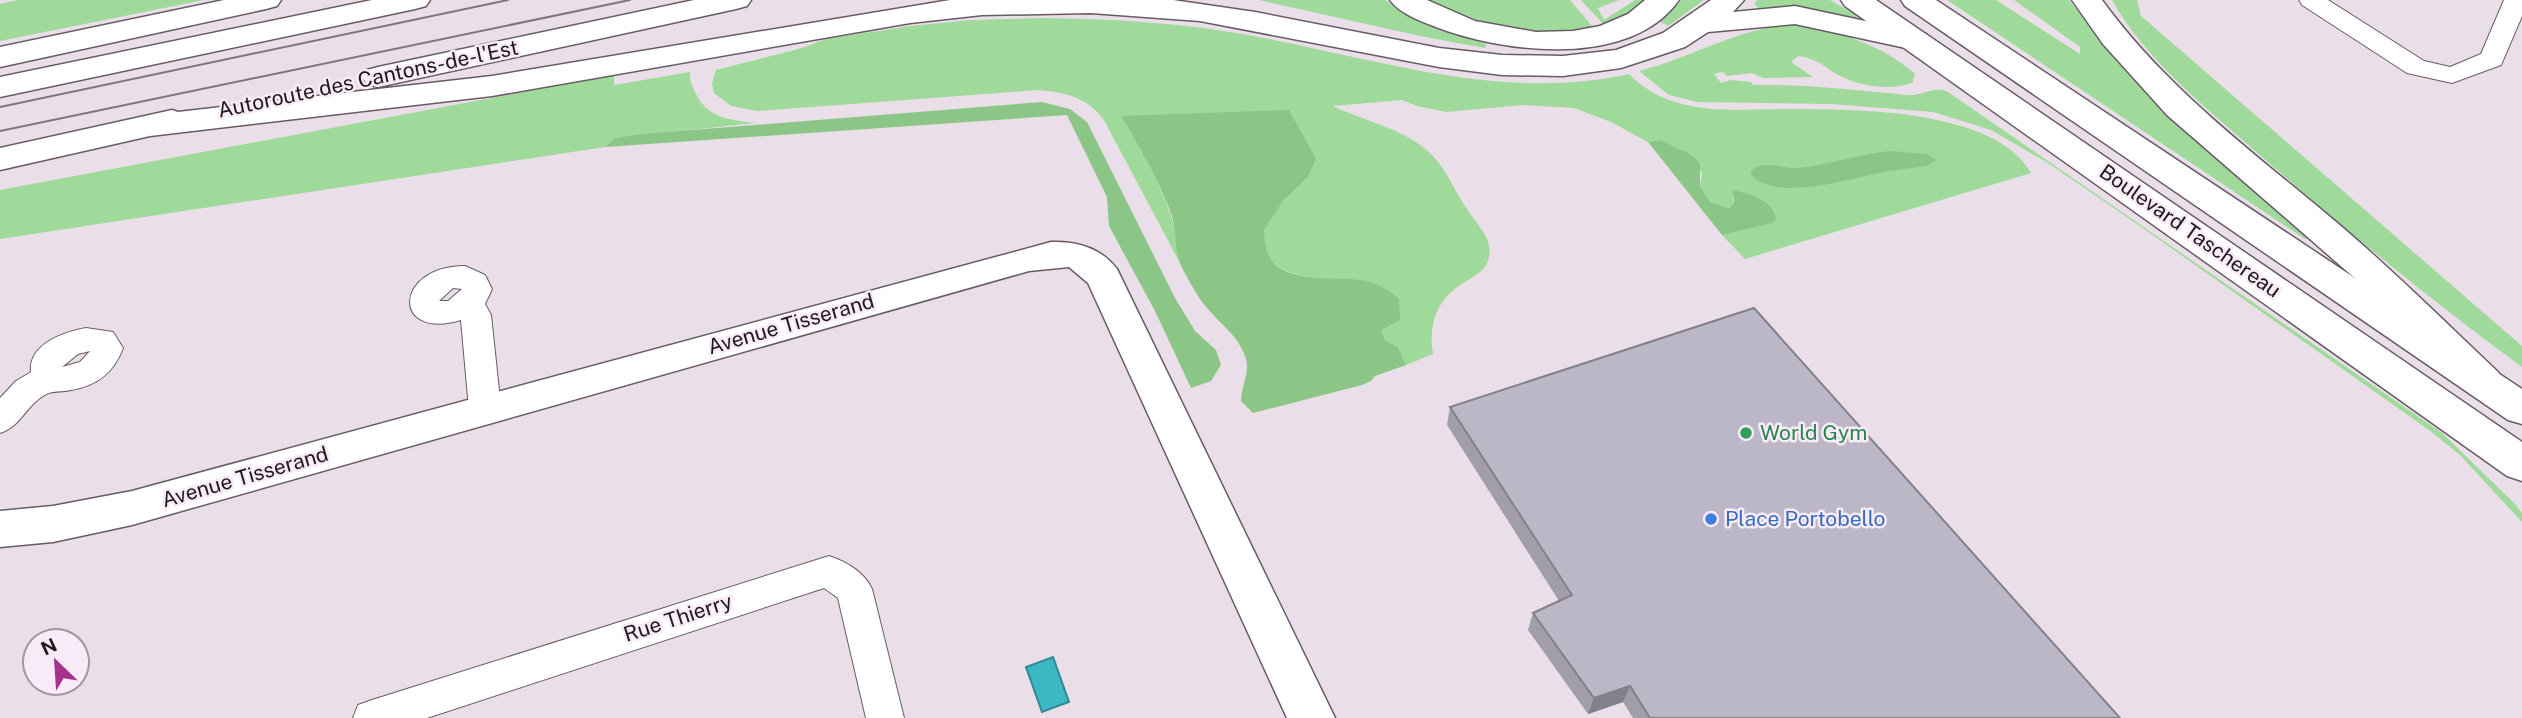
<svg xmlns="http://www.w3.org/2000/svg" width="2522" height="718" font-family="'Public Sans',sans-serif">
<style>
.green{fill:#9fda9b}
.forest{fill:#8bc687}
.water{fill:#3bb8c4;stroke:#328892;stroke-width:2}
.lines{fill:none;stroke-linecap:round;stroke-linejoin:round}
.minor-casing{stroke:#675c66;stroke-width:2}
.tertiary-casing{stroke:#675c66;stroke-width:3}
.primary-casing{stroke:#675c66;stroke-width:3}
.motorway-casing{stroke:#675c66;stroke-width:3}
.minor{fill:#fff;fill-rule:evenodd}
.tertiary{fill:#fff;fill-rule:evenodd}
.primary{fill:#fff;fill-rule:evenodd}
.motorway{fill:#fff;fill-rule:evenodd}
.tram{stroke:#7e767d;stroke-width:2}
.wall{fill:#a19daa}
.shaded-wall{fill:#83808b}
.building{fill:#bbb7c6;stroke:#83808b;stroke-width:2}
.leisure-dot{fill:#2e9e5b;stroke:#f8ebf7;stroke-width:2.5}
.shop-dot{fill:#3f7fe0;stroke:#f8ebf7;stroke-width:2.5}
.labels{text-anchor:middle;stroke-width:5;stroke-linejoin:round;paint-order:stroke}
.street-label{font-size:21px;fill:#1e191d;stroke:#f8ebf7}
.leisure-label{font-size:21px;fill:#27864d;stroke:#f8ebf7;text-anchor:start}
.shop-label{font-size:21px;fill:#366cbe;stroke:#f8ebf7;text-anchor:start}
</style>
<rect width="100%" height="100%" fill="#eadee9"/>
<path class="green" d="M18,0H204L0,41V4Z
M1259,0H1385L1427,25L1486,44L1485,48L1420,36Z
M1421,0H1570L1593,27C1556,36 1509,35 1472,23C1455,17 1438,7 1421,0Z
M1581,0H1619L1598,8L1604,20L1635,0H1647L1632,12L1603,24Z
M1682,0H1704L1668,26L1660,22Z
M1757,0H1830L1858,16L1854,19L1817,11L1760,10L1754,3Z
M1947,0H1996L2080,54V47L2014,0H2069L2130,75L2312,236L2305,239Z
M2112,0H2137L2141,16L2522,346V367C2429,299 2341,226 2254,150C2203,105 2145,59 2112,0Z
M1041,18C1109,19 1175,22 1242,34C1369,56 1498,103 1629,74C1673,118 1731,109 1789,109C1855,109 1996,109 2031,173L1745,259L1722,235L1774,223L1732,197L1734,203L1729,208L1710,202L1700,186L1702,172L1677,149L1660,140L1648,142L1611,122L1574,108L1523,105L1446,112L1417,106L1402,100L1333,106C1363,121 1407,129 1432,155C1447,170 1455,192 1467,209C1477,225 1495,239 1488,261C1485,271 1473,277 1465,282C1437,298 1428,324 1433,354L1406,365L1398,347L1385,340L1381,330L1333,279C1312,278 1277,276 1267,253C1264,246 1264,237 1263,230L1283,201L1307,178L1121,116C1140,149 1159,180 1171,216C1177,232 1175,248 1181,265L1105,122C1090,98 1065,92 1038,90L757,111L731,106L714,93L712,83L716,70L802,48L826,39L910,26L972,20Z
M1798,25C1842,33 1881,44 1915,74L1912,83C1894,90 1865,87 1847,79C1828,72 1822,59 1798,56L1791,62L1813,77L1763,78L1752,73L1727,76L1723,72L1714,74L1721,83L1731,80L1751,82L1753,85C1804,84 1855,90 1906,95C1922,97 1933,85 1948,92L2442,433L2514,503L2522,513V522L2460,455L2429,430L2147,231L2048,163L1991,130L1933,112L1830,104L1697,102L1669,95L1639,71C1693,58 1742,25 1798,25Z
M690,72C689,80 692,86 696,94C707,118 731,120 755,123L615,138L605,147L0,239V190L614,75V85Z"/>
<path class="forest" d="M1042,102L1070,109L1087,122L1175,298L1195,331L1216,350L1221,365L1211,381L1191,388L1155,311L1109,226L1107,197L1067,115L605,147L615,138L642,134Z
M1289,110L1316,159L1307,178L1283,201L1264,230C1264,237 1265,245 1267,251C1277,285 1334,276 1360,280C1375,282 1388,289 1399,299L1400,320L1381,330L1385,340L1398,347L1406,365L1375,376L1371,381L1362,385L1253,413L1241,401C1241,388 1250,372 1246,359C1239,336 1222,326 1208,309C1197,297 1190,282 1182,268C1174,251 1177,234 1172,216C1159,180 1140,149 1121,116Z
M1660,140L1692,155L1700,163V186L1710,202L1729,208L1734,203L1733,190C1749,194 1772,199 1776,218L1774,223L1722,235L1648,142Z
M1890,151L1927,154L1936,160L1927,166C1914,168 1902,169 1889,171C1855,177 1778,203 1751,175V171C1763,159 1783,169 1798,168C1830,165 1859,154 1890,151Z"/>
<path class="water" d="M1053,657L1069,702L1042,712L1026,667Z"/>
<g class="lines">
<defs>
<path id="minor" d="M2299,0H2328L2424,61L2450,67L2481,54L2504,0H2522V16L2501,65L2452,83L2407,73L2302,5Z
M465,266L485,275L492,289L485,304L491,315L501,409L496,418L485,422L474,418L469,409L461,320C391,341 394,266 465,266ZM453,288L462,289L448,301H439Z
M86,328L113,332L123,348C114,373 96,386 71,390C58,393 52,389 40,398C25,409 19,427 0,433V398L16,381L31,372C28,344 64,332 86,328ZM90,351L80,362L62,367L78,354Z
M829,556C847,562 864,572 872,589L904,718H866L838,598L824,588L427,718H353L358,705L372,700Z"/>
<path id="tertiary" d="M1051,242C1077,241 1101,248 1117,269L1335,718H1287L1088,283L1069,267L1029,271L132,525L53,542L0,547V511L53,506L132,491Z"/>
<path id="primary" d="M1841,0H1876L2522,442V481L2507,476L1845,6Z
M1901,0H1936L2522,389V424L2508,420L1905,6Z"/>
<path id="motorway" d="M224,0H281L277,6L266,9L0,67V47Z
M372,0H430L426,6L415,9L0,97V77Z
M694,0H751L747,6L736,9L378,87L367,84L362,77L367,70L378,67Z
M950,0H1173L1255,12L1439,48L1502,55L1563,56L1616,50L1663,33L1711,0H1744L1733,12L1795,6L1926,34L1930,41L1926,48L1915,50L1795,24L1708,32L1685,47L1621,68L1563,76L1502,75L1439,67L1200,21L1091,13L982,15L910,23L492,96L150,136L0,170V148L172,110L178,112L492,76Z
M1390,0H1427L1475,21L1536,32L1573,31L1600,26L1628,14L1645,0H1679C1631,69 1503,53 1436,27C1421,21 1400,14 1390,0Z
M2072,0H2102C2168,91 2257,155 2342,227C2396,273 2446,323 2498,372L2504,383L2498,394L2484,398L2470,394L2365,287L2167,115L2103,44Z"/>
</defs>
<use href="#minor" class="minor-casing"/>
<use href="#tertiary" class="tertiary-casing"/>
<use href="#primary" class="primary-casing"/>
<use href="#motorway" class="motorway-casing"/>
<use href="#minor" class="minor"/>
<use href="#tertiary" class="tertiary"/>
<use href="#primary" class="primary"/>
<use href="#motorway" class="motorway"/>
<path class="tram" d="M0,107L508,0
M0,131L630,0"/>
</g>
<path class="wall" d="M1450,407L2120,718H1633L1623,702L1588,714L1528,630L1533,613L1559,601L1447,425Z"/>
<path class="shaded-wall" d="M1630,686L1623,702L1588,714L1594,698Z"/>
<path class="building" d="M1754,308L2120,718H1650L1630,686L1594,698L1533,613L1572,595L1450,407Z"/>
<circle class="leisure-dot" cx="1746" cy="433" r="7"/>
<circle class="shop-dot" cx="1711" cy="519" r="7"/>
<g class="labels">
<g class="street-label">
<text transform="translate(368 79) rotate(-12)" y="7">Autoroute des Cantons-de-l'Est</text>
<text transform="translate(2190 231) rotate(35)" y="7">Boulevard Taschereau</text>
<text transform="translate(791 324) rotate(-16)" y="7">Avenue Tisserand</text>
<text transform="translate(245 477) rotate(-16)" y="7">Avenue Tisserand</text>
<text transform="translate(678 618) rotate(-18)" y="7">Rue Thierry</text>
</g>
<g class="leisure-label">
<text x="1760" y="440">World Gym</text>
</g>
<g class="shop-label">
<text x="1725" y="526">Place Portobello</text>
</g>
</g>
<g transform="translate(56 662) rotate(335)"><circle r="33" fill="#f8ebf7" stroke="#a197a0" stroke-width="2"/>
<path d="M0-5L12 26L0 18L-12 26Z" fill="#a6328c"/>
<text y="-10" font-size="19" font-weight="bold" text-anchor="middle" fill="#1e191d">N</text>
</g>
</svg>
